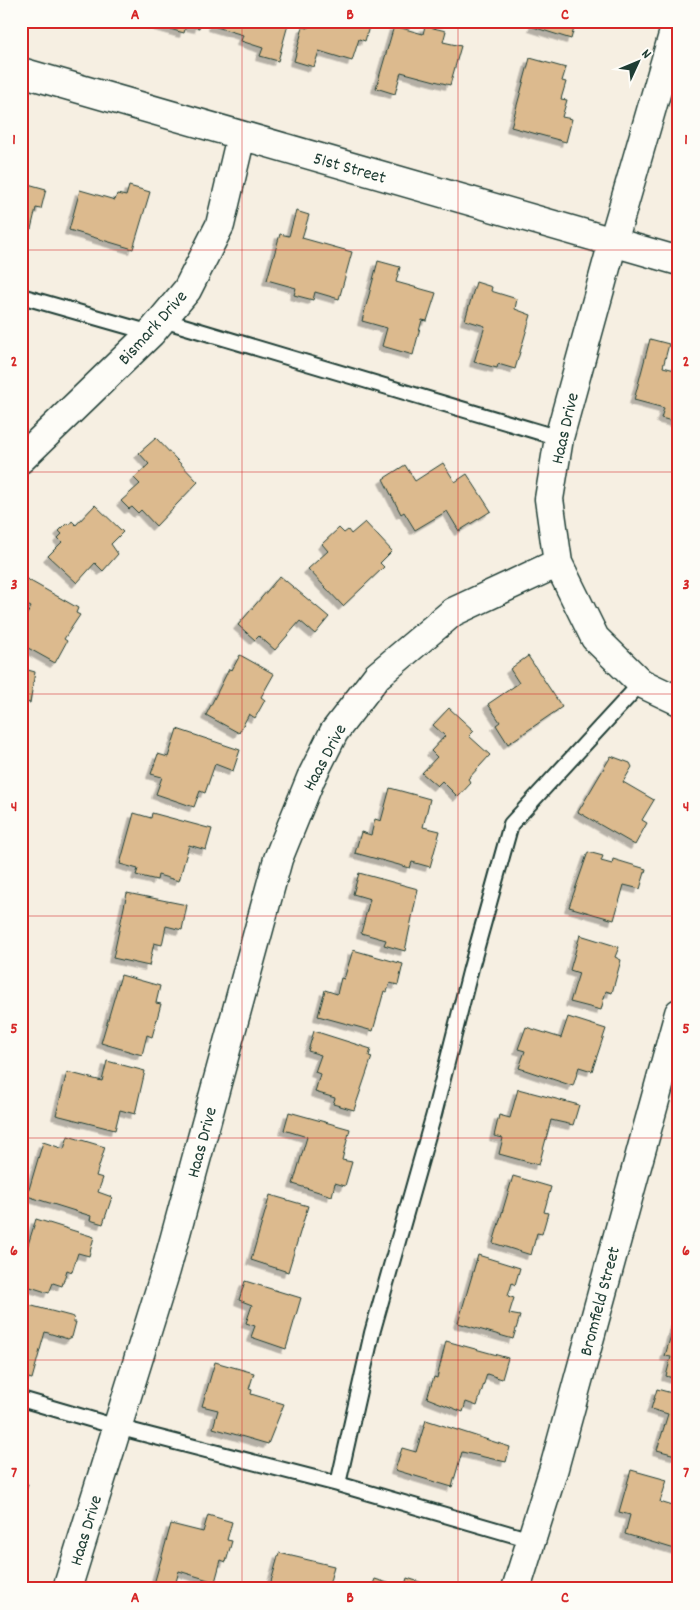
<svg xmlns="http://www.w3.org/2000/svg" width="700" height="1610" font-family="Dekko,sans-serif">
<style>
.building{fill:#dcba8e;stroke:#1f3d34;filter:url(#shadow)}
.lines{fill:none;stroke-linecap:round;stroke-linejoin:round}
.service-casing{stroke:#1f3d34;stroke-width:18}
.minor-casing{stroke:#1f3d34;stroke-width:31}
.service{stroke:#fdfcf7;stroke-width:14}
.minor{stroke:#fdfcf7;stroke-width:28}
.grid{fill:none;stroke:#d62828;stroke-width:1;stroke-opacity:0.55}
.labels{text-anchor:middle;stroke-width:4.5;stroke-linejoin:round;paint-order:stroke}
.street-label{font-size:18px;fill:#1f3d34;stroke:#fdfcf7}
.neatline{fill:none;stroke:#d62828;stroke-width:2}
.grid-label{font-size:16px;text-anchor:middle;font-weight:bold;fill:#d62828}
</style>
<defs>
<filter id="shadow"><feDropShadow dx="-4.5" dy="4.5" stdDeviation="0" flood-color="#0004"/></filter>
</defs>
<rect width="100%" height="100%" fill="#f6efe2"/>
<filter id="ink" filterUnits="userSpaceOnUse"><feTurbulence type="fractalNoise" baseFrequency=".02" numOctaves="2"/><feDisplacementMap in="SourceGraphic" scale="10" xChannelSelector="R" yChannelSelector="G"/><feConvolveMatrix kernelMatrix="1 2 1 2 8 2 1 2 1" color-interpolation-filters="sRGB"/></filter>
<g filter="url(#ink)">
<path class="building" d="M148,21H201L199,28L186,25L184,33L148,23Z
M214,21H289L278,61L260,56L263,48L241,41L243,35L213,26Z
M310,21H364L370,23L365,41L359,39L352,61L319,51L314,67L294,61L303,27L308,28Z
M535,21H576L571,39L533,27Z
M394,26L423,34L425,26L446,31L443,42L461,46L450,85L401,72L395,94L376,88Z
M530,58L566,68L562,81L566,82L561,99L567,100L562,117L572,119L566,142L511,127Z
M21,175L30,177L28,184L46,189L41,209L36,208L31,229L21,226Z
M129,186L150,192L133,249L69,230L80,190L115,200L117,194L126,196Z
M296,211L309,215L302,238L352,252L339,299L315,292L313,300L294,295L296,288L267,280L280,234L289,236Z
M378,261L400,267L396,282L436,293L427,321L422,320L413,355L382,346L387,328L362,321Z
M476,282L492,287L491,291L517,299L515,309L531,315L515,369L498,364L497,368L474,362L485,326L465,320Z
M650,339L669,344L663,367L679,371V423L661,418L664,408L634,400Z
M156,438L198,482L156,526L141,510L138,513L132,507L129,509L121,501L140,484L134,478L149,464L139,453Z
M443,463L455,482L467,474L491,511L459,531L447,511L415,530L404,512L401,514L383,479L405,465L415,481Z
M95,505L123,532L111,544L118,554L103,571L95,563L77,583L48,556L62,542L58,538L62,534L59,531L67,523L69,525L72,521L76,525Z
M365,522L392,551L380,563L384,567L343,606L308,569L328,551L322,544L339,528L344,533L348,530L351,534Z
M280,576L329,617L315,634L300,621L275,650L259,636L255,640L238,625Z
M25,578L78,608L76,613L80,615L64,639L67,641L55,663L21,644V635L26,627L21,625L31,607L21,602V585Z
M240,655L274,674L261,697L265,700L255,718L249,714L239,733L206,715L229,669L232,670Z
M528,656L562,707L508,744L496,725L500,722L488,704L519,683L510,669Z
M21,668L35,672L30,703L26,702L21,721Z
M449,708L474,731L469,736L490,755L468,779L471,783L458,797L442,781L437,786L422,773L437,757L431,751L445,736L433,725Z
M177,729L240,750L233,771L215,764L205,793L200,791L194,807L156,794L162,777L151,774L158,754L168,757Z
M611,756L630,763L632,767L623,782L654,800L642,820L647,823L635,845L578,812Z
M390,788L430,799L423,827L440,831L430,867L412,862L410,868L355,853L361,832L371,835L375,819L381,821Z
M134,813L151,818L152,813L212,829L206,850L189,845L179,881L158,875L157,880L136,875L138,869L120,864Z
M588,852L603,856L601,861L612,864L613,859L646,869L640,889L624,885L614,920L569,907Z
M359,873L418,889L405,951L384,945L386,940L361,933L370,899L353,894Z
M127,893L187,905L182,930L166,926L162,945L154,943L149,966L113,958Z
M580,935L619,947L615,957L621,960L612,993L606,991L601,1010L570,1002L579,973L570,970Z
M353,950L403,964L398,985L390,983L387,992L384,991L373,1031L318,1016L325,990L337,994L341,978L344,979Z
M121,975L160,986L156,1003L161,1004L152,1037L147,1035L142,1055L101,1043Z
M568,1017L606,1029L592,1071L579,1067L573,1086L519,1068L525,1051L518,1049L526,1027L561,1038Z
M314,1031L371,1049L369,1056L372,1057L354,1110L333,1104L335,1098L315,1092L320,1074L315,1072L321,1055L308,1051Z
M107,1061L145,1071L135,1114L120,1110L115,1130L56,1115L67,1072L102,1081Z
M518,1089L579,1105L573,1125L551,1120L539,1165L499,1154L503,1138L494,1136L499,1115L510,1118Z
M289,1112L350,1129L342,1160L352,1162L345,1186L335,1183L332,1196L293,1184L307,1137L284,1130Z
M68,1136L105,1147L96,1176L103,1178L98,1192L112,1197L103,1224L90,1220L91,1216L27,1196L43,1142L64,1149Z
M513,1176L551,1187L544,1212L548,1213L542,1234L537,1233L531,1255L493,1243Z
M270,1195L308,1206L288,1272L251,1260Z
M36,1219L94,1237L89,1256L78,1253L72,1272L67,1270L62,1286L53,1283L49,1293L21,1284V1267Z
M478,1255L520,1268L515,1285L512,1283L508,1296L514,1298L509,1314L520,1316L513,1339L458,1323Z
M245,1281L301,1298L286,1349L251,1337L255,1326L246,1323L252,1305L239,1300Z
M21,1303L74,1317L73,1322H76L72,1337L68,1339L45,1332L32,1379L21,1376Z
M675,1321L679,1322V1380L666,1376L671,1357L665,1356Z
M446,1341L508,1358L502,1379L487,1374L477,1406L466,1402L463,1412L427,1398L434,1377L437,1378Z
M215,1362L254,1373L249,1389L252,1390L251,1394L284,1404L268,1444L213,1428L218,1410L202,1406Z
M657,1389L679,1395V1456L657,1450L668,1414L651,1409Z
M426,1420L510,1447L506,1462L462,1452L452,1487L395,1470L402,1448L416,1452Z
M631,1470L667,1480L660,1502L679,1508L678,1550L625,1534L630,1515L619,1512Z
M21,1483L28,1484L21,1508Z
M208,1515L232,1522L227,1540L232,1541L226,1562L221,1560L215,1582L179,1571L174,1589L154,1584L171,1524L203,1532Z
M279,1553L334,1566L328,1589H269Z
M407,1578L442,1589H371L375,1579L404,1588Z"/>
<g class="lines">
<defs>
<path id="service" d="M21,296L151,333
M163,320L559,438
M21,1399L117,1427L338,1484L531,1540
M338,1484L372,1333L434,1114L471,968L511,824L641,683"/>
<path id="minor" d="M677,21L613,242L559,438L549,499L558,563L595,638L641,683L679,701
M21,72L679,261
M21,459L151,333L187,290L220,225L241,136
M67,1589L166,1270L278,859L311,778L334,732L377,676L453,612L558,563
M516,1589L554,1468L679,1013"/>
</defs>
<use href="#service" class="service-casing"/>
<use href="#minor" class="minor-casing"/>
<use href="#service" class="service"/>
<use href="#minor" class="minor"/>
</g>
</g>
<path class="grid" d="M242,21V1589M458,21V1589M21,250H679M21,472H679M21,694H679M21,916H679M21,1138H679M21,1360H679"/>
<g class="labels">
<g class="street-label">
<text transform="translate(350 167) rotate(16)" y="6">51st Street</text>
<text transform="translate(152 327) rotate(-48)" y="6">Bismark Drive</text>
<text transform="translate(564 428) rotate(-77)" y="6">Haas Drive</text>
<text transform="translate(324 757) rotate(-62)" y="6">Haas Drive</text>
<text transform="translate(201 1142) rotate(-75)" y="6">Haas Drive</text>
<text transform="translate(599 1301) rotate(-75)" y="6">Bromfield Street</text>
<text transform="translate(85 1530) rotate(-73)" y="6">Haas Drive</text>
</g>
</g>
<rect width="700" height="1610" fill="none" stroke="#fdfcf7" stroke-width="55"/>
<g transform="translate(638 62) rotate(46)" stroke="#fdfcf7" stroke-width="4" paint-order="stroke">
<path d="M0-4L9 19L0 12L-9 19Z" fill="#1f3d34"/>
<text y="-8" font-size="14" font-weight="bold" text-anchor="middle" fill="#1f3d34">N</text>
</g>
<rect x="28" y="28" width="644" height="1554" class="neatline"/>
<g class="grid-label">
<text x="135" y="19">A</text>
<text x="350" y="19">B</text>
<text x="565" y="19">C</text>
<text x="14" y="144">1</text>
<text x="686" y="144">1</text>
<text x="14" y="366">2</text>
<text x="686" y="366">2</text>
<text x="14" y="589">3</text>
<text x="686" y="589">3</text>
<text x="14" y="811">4</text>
<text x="686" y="811">4</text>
<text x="14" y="1033">5</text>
<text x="686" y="1033">5</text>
<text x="14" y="1255">6</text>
<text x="686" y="1255">6</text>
<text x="14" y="1477">7</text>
<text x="686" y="1477">7</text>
<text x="135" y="1602">A</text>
<text x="350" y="1602">B</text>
<text x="565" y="1602">C</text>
</g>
</svg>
